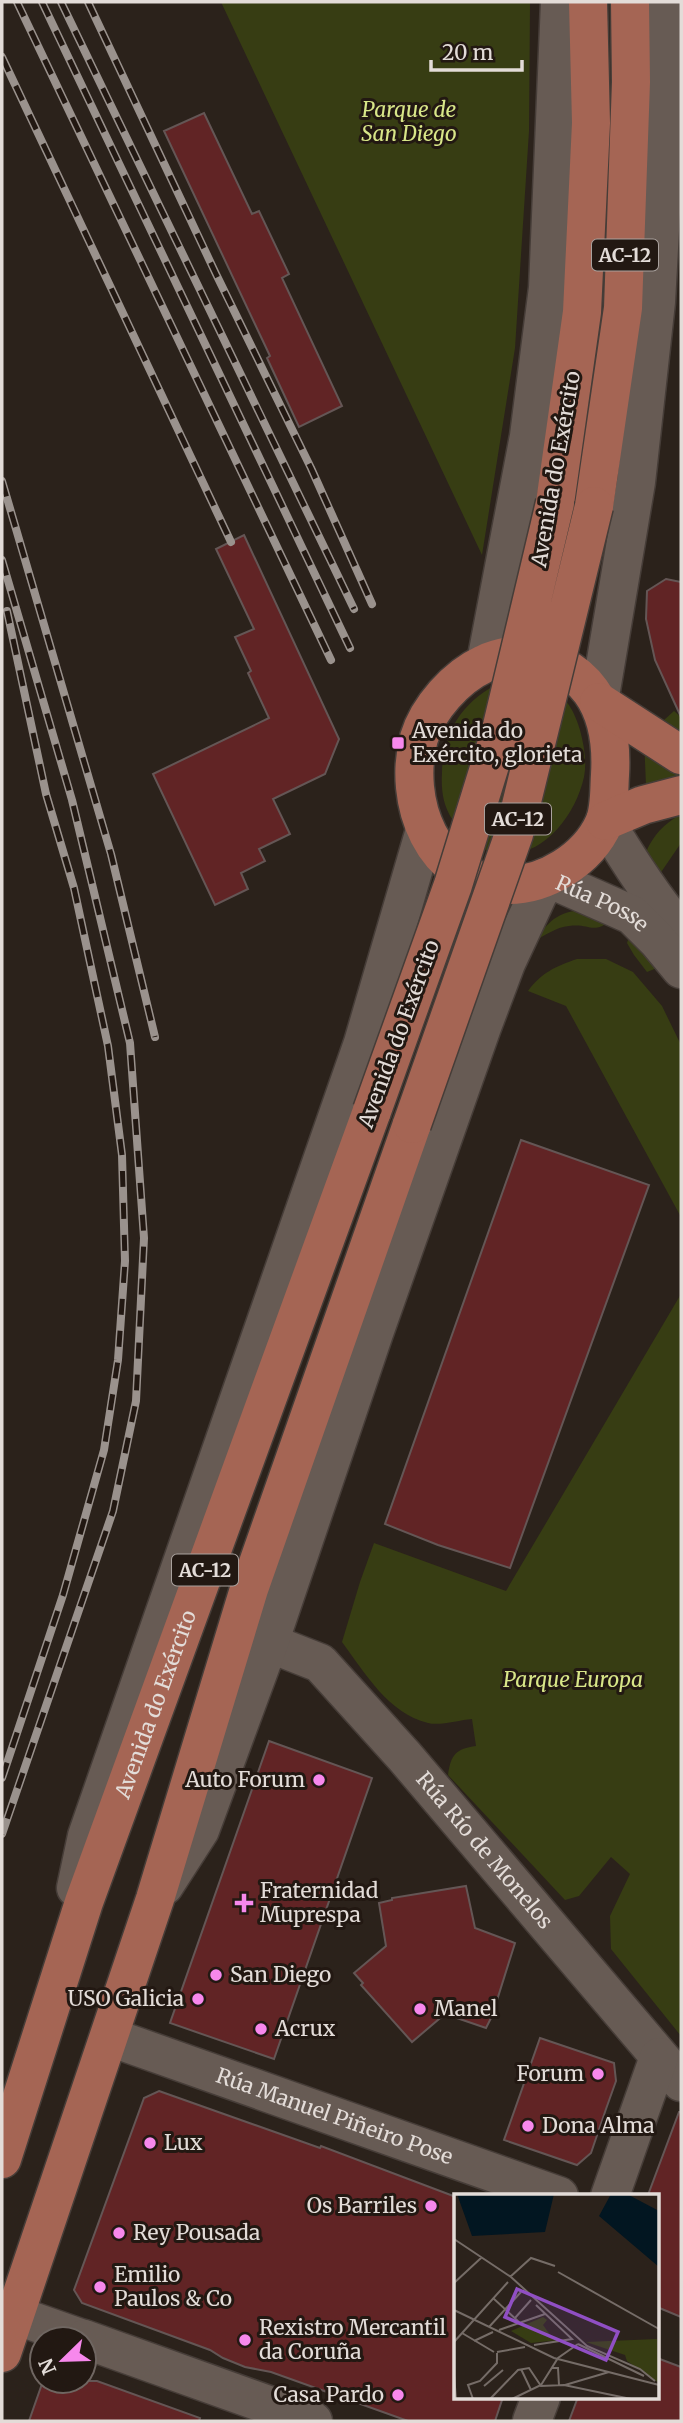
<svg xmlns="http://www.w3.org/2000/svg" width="683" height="2423" font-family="Merriweather,serif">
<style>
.green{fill:#373d13}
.building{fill:#612425;stroke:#645655;stroke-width:2}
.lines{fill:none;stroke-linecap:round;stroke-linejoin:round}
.minor-casing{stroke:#463d38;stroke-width:41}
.major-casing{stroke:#463d38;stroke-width:41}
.minor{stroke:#675b54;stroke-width:38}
.major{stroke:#a56554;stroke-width:38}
.rail-casing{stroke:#9a928d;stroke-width:8}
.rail{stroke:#221812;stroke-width:5;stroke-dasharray:16;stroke-linecap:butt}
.major-bridge-casing{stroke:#463d38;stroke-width:41;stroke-linecap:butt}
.major-bridge{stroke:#a56554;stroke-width:38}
.poi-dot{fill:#f788ec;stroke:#221812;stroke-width:2.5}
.labels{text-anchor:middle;stroke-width:6;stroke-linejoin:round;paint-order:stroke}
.shield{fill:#221812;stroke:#a9a19d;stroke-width:2}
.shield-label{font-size:19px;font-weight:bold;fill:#e3dcd8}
.park-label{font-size:21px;font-style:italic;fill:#d8e688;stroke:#221812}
.street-label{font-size:21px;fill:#e3dcd8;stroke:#221812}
.poi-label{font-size:21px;fill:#e3dcd8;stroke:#221812;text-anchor:start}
.inset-road{fill:none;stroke:#756c67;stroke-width:2}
.view{fill:#904fc4;fill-opacity:0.15;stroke:#904fc4;stroke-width:3.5}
.inset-edge{fill:none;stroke:#e3dcd8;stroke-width:3.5}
</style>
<rect width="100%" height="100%" fill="#2b221b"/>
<path class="green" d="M221,2H530L529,131L515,348L482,555Z
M502,682C515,684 544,685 554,691C568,698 576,716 580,730C584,745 587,762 584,777C575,817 541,861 497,853C477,850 462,836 452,819C443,805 441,790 442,773C442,732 464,699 502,682Z
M674,711L681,717V732L664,720Z
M644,738L681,763V778L646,785Z
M681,814V843L655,881L646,852C654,834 664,824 681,814Z
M592,909L612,920C592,935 590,923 569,926C556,927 544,936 533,942C553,917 558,911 592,909Z
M631,931L664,965L647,972L634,955L627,943Z
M577,959H606L633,972L662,1006L681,1045V1217L566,1006L528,991C541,973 556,966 577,959Z
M681,1294V2036L611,1949L610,1916L630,1874L611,1857L579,1896L565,1900L448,1775C451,1754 456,1749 476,1746L472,1719C459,1720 440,1726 428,1723C388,1713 365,1673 342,1642L360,1582L374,1543L506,1591Z"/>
<path class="building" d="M204,113L252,214L259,211L289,274L282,278L342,406L299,427L267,358L270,356L164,131Z
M244,535L339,739L325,774L273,799L290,834L259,849L265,861L241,873L248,889L215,905L153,774L269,718L248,673L251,671L235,637L254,629L216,549Z
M666,579L681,582V717L655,660L646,619L647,591Z
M521,1140L649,1185L510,1568L438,1545L385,1524Z
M269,1741L372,1778L274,2059L170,2023Z
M466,1886L475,1928L515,1943L492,2016L486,2028L445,2014L412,2042L361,1985L363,1983L354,1973L386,1946L379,1903L392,1900V1898Z
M540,2038L614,2063L616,2081L606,2109L591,2153L577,2165L504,2140Z
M159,2091L320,2148L321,2146L456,2197V2397H503L495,2421H408L271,2372L245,2367L223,2358L210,2350L82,2303L74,2290L144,2098Z
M679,2112H681V2317L657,2307V2195H648Z
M657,2358L681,2367V2421H569L578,2397H657Z
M43,2381H97L200,2418L199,2421H29Z"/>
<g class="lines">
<defs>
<g id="minor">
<path d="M486,662L529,436L548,288L560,2"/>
<path d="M599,702L636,482L656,302L666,123L663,2"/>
<path d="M605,821C628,860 652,897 681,932"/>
<path id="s1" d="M269,1643L320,1663L405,1757L681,2082"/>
<path id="s2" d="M164,1886L200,1830L269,1643L374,1333L482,1027L506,963L546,877L632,915L657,940L681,969"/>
<path d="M76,1888L87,1836L363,1043L425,830"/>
<path id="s3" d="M110,2037L559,2196"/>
<path d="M610,2196L659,2057"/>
<path d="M15,2315L83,2339"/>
<path d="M84,2339L313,2421"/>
<path d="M532,2421L541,2397"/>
</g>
<g id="major">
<path d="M555,503L582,312L591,123L588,2"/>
<path d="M594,506L623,308L631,82L630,2"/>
<path d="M515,655C587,659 614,708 610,775C609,790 610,809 604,823C588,859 545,886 506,885C432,883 402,801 419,738C428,708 456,677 484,664C493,659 504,657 515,655Z"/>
<path d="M599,702L681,755"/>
<path d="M605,821L643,805L681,795"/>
<path id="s4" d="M2,2159L84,1902L372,1111"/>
<path d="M2,2353L155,1899L249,1589L412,1124"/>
</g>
</defs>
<use href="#minor" class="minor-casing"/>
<use href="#major" class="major-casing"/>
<use href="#minor" class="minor"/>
<use href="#major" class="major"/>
<defs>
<path id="rail" d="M17,2L331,660
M42,2L350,648
M61,2L354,609
M88,2L216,274L311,468L372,604
M2,57L231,542
M2,481L111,854L155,1037
M2,560L72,800L130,1043L144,1238L136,1401L113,1511L2,1834
M2,1778L63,1595L104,1450L118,1360L125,1261L122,1155L108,1046L74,888L46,794L7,611"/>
</defs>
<use href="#rail" class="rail-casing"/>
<use href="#rail" class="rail"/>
<defs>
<path id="major-bridge" d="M372,1111L453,885L502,726L555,503
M412,1124L514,834L594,506"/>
</defs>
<use href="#major-bridge" class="major-bridge-casing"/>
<use href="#major-bridge" class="major-bridge"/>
</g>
<g class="poi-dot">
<rect x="391" y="736" width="14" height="14" rx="3.5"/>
<circle cx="319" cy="1780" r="7"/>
<path d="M240.5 1892.5h7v7h7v7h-7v7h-7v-7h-7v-7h7z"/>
<circle cx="216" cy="1975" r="7"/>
<circle cx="198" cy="1999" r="7"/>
<circle cx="420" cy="2009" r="7"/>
<circle cx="261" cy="2029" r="7"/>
<circle cx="598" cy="2074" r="7"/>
<circle cx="528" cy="2126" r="7"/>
<circle cx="150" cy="2143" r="7"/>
<circle cx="431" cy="2206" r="7"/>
<circle cx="119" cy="2233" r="7"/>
<circle cx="100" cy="2287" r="7"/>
<circle cx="245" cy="2340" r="7"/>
<circle cx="398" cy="2395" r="7"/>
</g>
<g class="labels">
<g class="shield">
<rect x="592" y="239.5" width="66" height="31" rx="5"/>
<rect x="485" y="803.5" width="66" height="31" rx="5"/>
<rect x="172" y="1554.5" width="66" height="31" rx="5"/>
</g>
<g class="shield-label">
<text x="625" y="262">AC-12</text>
<text x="518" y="826">AC-12</text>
<text x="205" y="1577">AC-12</text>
</g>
<g class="park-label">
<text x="409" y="117">Parque de<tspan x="409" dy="24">San Diego</tspan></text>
<text x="573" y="1687">Parque Europa</text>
</g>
<g class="street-label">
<text transform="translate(556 469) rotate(-80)" y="7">Avenida do Exército</text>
<text dy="7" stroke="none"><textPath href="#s2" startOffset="1143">Rúa Posse</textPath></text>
<text transform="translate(399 1034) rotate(-70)" y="7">Avenida do Exército</text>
<text dy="7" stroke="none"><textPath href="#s4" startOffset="480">Avenida do Exército</textPath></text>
<text dy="7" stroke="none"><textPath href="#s1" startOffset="304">Rúa Río de Monelos</textPath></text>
<text dy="7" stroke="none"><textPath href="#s3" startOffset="238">Rúa Manuel Piñeiro Pose</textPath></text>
</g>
<g class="poi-label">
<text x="412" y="738">Avenida do<tspan x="412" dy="24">Exército, glorieta</tspan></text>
<text x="305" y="1787" text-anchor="end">Auto Forum</text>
<text x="260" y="1898">Fraternidad<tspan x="260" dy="24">Muprespa</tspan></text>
<text x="230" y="1982">San Diego</text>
<text x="184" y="2006" text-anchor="end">USO Galicia</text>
<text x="434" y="2016">Manel</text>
<text x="275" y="2036">Acrux</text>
<text x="584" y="2081" text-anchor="end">Forum</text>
<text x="542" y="2133">Dona Alma</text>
<text x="164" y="2150">Lux</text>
<text x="417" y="2213" text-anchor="end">Os Barriles</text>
<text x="133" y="2240">Rey Pousada</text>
<text x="114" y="2282">Emilio<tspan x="114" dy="24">Paulos &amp; Co</tspan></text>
<text x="259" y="2335">Rexistro Mercantil<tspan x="259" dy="24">da Coruña</tspan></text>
<text x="384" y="2402" text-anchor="end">Casa Pardo</text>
</g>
</g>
<g transform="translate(454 2194)">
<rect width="205" height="205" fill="#2b221b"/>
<path d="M89,123L93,126L89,131L99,145H114L77,149L57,137ZM203,145L205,189L173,167L171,161L132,148Z" fill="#373d13"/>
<path d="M3,0H100L91,38L18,42ZM157,0H173L205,17V73L145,22Z" fill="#021621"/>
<path class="inset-road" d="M0,45L57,83L133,152L186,175L201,187M104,78L205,135M56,83L77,64L101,72M0,89L27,64M39,104L66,129M0,116L100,164L205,191M61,124L77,106M35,133L67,98M45,136L91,120M8,139L40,158M20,147L39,138M0,148L54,88M124,150L190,182M80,151L118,145L82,111M43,158L71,153M98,174H104L105,191M67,175L77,196M0,181L2,205M111,191L155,178M30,192L49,176M19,205L14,191L26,187L43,169V159M36,205L64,176L75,174L87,192L110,191L177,205M58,205L87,191L104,164L124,150"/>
<path class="view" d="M63,95L164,138L152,166L51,123Z"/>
<rect width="205" height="205" class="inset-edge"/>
</g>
<rect width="683" height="2423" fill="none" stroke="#e3dcd8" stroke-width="7"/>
<g transform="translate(63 2360) rotate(247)"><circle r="33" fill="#221812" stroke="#6f6661" stroke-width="2"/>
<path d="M0-5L12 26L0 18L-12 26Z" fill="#f788ec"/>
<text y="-10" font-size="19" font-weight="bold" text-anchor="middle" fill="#e3dcd8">N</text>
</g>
<path d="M431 60v10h91v-10" fill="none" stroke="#e3dcd8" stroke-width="3.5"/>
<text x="442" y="60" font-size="21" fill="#e3dcd8" stroke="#221812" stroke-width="5" paint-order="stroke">20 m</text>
</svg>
